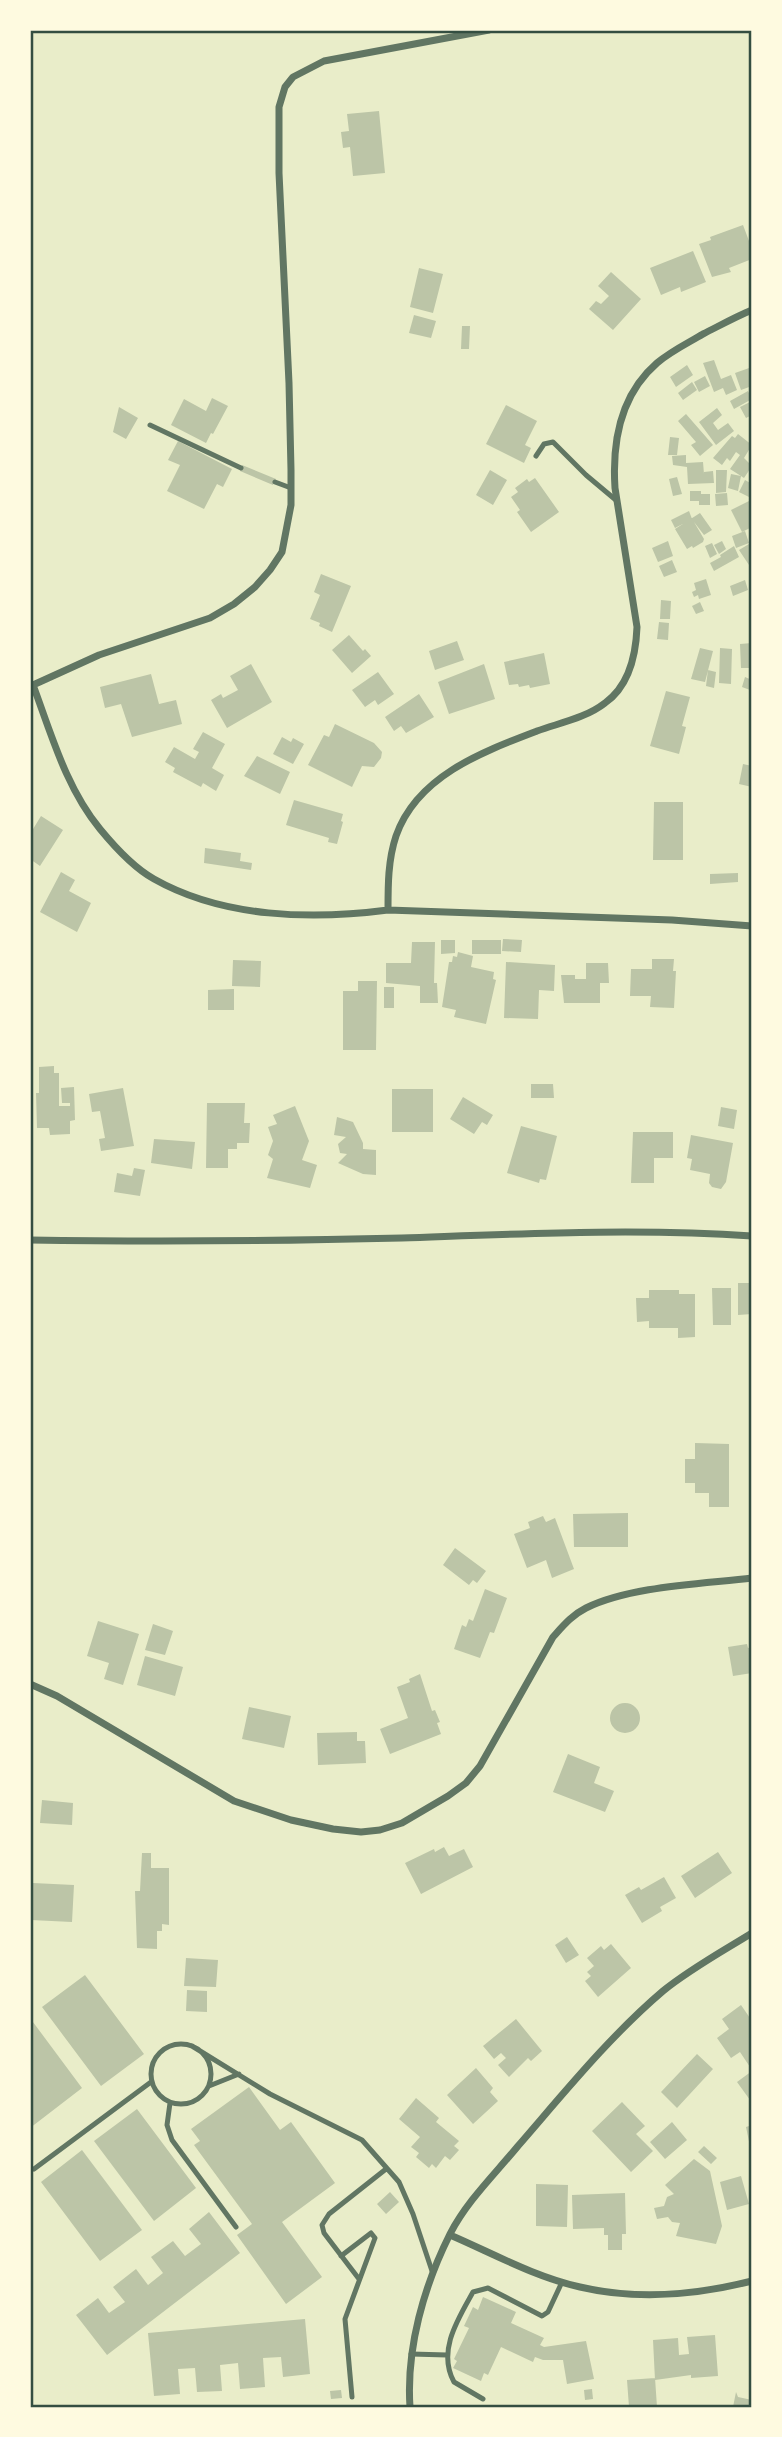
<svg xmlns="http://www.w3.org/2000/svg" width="782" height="2437" font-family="'Crimson Pro',serif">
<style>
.building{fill:#bcc5a7}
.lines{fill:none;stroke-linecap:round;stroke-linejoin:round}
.service{stroke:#617663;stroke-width:5}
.minor{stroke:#617663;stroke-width:7}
.neatline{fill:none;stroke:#344e41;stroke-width:2.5}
</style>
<rect width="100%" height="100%" fill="#e9edc9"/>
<path class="building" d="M379,111L385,173L353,176L350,147L343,148L341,132L349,131L347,114Z
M743,225L752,249V259L729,268L731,272L712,277L699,244L711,240L710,237Z
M693,251L706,282L681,292L680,287L661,295L650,268Z
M419,268L443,274L433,313L410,307Z
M611,272L641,299L613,330L589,309L596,301L601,304L609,296L598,286Z
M414,315L436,321L431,338L409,333Z
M462,326H470L469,349H461Z
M714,360L721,379L731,375L737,390L726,395L723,388L714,392L703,363Z
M687,365L693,375L676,387L670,377Z
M752,367V378L750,379L752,386L741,390L735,373Z
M705,376L710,386L699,392L694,382Z
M692,382L697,390L683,400L678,393Z
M748,391L752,399L734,409L730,401Z
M212,398L228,406L213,434L211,433L206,443L171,425L184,399L206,411Z
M752,401V415L746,418L740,407Z
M506,405L537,421L525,445L531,448L524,463L486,444Z
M119,407L138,418L126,439L113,432Z
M717,408L722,415L713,423L718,430L728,423L734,431L716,445L699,422Z
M686,414L713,445L700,456L691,445L696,442L678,421Z
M738,434L752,445L744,458L752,466L744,478L741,476L738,491L728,488L731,474L741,476L730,469L740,455L736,452L730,461L727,458L722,465L713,458L732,436L735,438Z
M670,437L679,438L677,455H668Z
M178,441L232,469L223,487L217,484L204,509L167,491L180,465L168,460Z
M686,455V463L703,462L704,474V472L713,471L714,483L688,484L687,467L673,465L672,456Z
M242,465L276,479L273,485L240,471Z
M490,470L507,480L493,505L476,495Z
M716,470H727L726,492L716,493Z
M677,477L682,494L673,496L669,479Z
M535,478L559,512L531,532L517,512L520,510L511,497L518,492L515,488L527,479L529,482Z
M745,480L752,484L751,498L739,492Z
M690,491H701V494H710V505H699V501H690Z
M727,493L728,505L716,506L715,494Z
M749,501L752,508V527L742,532L731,510Z
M689,511L692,519L675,528L671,520Z
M700,513L712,530L704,535L694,522L704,539L703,542L693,548L692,546L687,549L675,529Z
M745,531L749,543L736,548L732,536Z
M668,541L673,556L658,562L652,548Z
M722,541L726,549L719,554L714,545Z
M712,543L717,554L710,558L705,546Z
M749,544L752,549L750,550L752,562L749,565L739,550Z
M734,546L739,557L714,571L710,563L721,557L720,555Z
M672,560L677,572L664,577L659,566Z
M321,574L351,586L332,632L319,626L320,623L310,619L320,595L314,592Z
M706,579L711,595L699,599L698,595L694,597L692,592L696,590L694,583Z
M745,580L748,590L733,596L730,586Z
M661,600L671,601L670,619H660Z
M700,602L704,611L696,614L692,606Z
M659,622L669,623L668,640L657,639Z
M349,635L363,651L365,649L371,656L352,673L332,650Z
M457,641L464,660L435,670L429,651Z
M752,643V668H741L740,644Z
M700,648L713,651L705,682L691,679Z
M720,648L732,649L731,684L719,683Z
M544,653L550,684L530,688L529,685L519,687L518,684L509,685L504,662Z
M251,664L272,702L227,728L211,700L221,694L223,698L238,690L230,676Z
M484,664L495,699L449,714L438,682Z
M708,670L716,672L714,688L706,686Z
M378,672L394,694L378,705L375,700L365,707L352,690Z
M151,674L159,704L176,700L182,724L132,737L121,704L105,708L100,687Z
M745,677L752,680L750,690L742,687Z
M666,691L690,697L682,726L686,727L679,754L650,746Z
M419,694L434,717L406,733L401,726L394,731L385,717Z
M335,724L374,743L382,752L381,758L374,767L362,766L352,787L308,765L324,735L329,737Z
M203,732L225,744L212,768L224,775L216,791L203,783L201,787L173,772L175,768L165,762L174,747L195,759L199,752L193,749Z
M282,737L291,742L293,738L304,744L293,764L273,754Z
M257,756L290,772L280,794L244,776Z
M743,764L752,766V787L739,784Z
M294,800L343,814L341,821L343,822L337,844L328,842L329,838L286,825Z
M654,802H683V860H653Z
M41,816L63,830L40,866L30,859V834Z
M205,848L241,853L240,861L252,863L251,870L204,863Z
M61,872L75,880L69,891L91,903L77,932L40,912Z
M738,873V882L710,884V874Z
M503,939L522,940L521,952L502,951Z
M441,940H455V953L441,954Z
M472,940H501V954H472Z
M412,942H435L434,983H437L438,1003H420V986L386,983V963H411Z
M458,952L473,956L471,967L494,972L493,979L496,980L486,1024L454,1017L456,1010L442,1007L449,962H452L453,956L457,957Z
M652,959H674L673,971H676L674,1008L650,1007L651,996H630L631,969H652Z
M233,960L261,961L260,987L232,986Z
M506,962L555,965L554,991L539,990L538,1019L504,1018Z
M586,963H608L609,983H600V1003H564L561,975H575V979H586Z
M358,981H377L376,1050H343V991H358Z
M384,987H394V1008H384Z
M234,989V1010H208V990Z
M54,1066V1073H59V1106H70V1103H62L61,1088L74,1087L75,1120L70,1121V1134L50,1135L49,1128H37L36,1093H39V1067Z
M531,1084H553L554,1098H531Z
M123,1088L134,1146L101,1151L99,1139L105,1138L100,1111L92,1112L89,1094Z
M392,1089H433V1132H392Z
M463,1097L493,1115L487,1125L482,1122L474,1134L450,1119Z
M207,1103H245L244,1123H250L249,1143H237V1149H228V1168H206Z
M295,1106L309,1141L302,1160L317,1165L310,1188L267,1178L273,1159L268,1155L273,1141L268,1127L277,1124L273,1115Z
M721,1107L737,1110L734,1129L718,1126Z
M337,1117L353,1122L363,1143V1149L376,1150V1175L363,1174L338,1163L347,1154L340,1153L338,1144L346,1137L334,1135Z
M521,1126L557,1136L546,1180L540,1179L539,1183L507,1173Z
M633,1132H673V1158H654V1183H631Z
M691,1135L733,1143L726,1182L721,1189L712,1187L709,1183L710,1174L690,1170L692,1159L687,1158Z
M154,1139L195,1142L192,1169L151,1163Z
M134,1168L145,1170L140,1196L114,1192L117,1173L132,1176Z
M738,1283H752V1314L738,1315Z
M712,1288H731V1325H713Z
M649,1290H679V1294H695V1337L678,1338V1328H649V1321L637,1322L636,1298H649Z
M695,1443L729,1444V1507H709V1493H695V1483H685V1459H695Z
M628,1513V1547H574L573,1514Z
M543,1516L546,1522L555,1518L574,1569L552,1578L546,1560L527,1568L514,1534L530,1528L528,1522Z
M455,1548L486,1571L477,1583L473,1580L469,1585L443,1565Z
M485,1589L507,1598L494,1633L490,1632L480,1658L454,1649L462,1625L466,1627L469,1619L473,1621Z
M98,1621L139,1634L123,1685L104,1679L109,1663L87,1656Z
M153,1624L173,1631L165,1655L145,1650Z
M747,1644L748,1648L752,1647V1673L733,1676L728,1647Z
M145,1656L183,1667L175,1696L137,1685Z
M420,1674L432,1711L435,1710L440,1722L437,1723L441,1734L390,1754L380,1729L408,1718L397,1687L410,1682L409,1679Z
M610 1718a15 15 0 1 1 30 0a15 15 0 1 1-30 0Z
M249,1707L291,1716L284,1748L242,1739Z
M357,1732V1741H365L366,1763L318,1765L317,1733Z
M568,1754L600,1767L594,1783L614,1791L605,1812L553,1792Z
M42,1800L73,1803L72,1825L40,1823Z
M444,1847L449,1856L464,1849L473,1867L421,1894L405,1863L434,1849L435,1852Z
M718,1852L732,1873L695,1898L681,1876Z
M142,1853H151V1868H169V1925L162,1924V1931H157V1949L137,1948L135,1891H140Z
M664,1877L676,1898L660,1907L662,1911L642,1923L625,1895L639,1887L641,1890Z
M33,1883L74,1885L72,1922L31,1920Z
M567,1937L579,1955L566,1963L555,1945Z
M611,1944L631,1968L598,1997L585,1981L591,1976L587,1972L594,1966L587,1958L601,1946L604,1950Z
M186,1958L218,1960L216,1987L184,1986Z
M85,1975L144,2054L101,2086L42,2007Z
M187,1990L207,1991V2012L186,2011Z
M741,2005L752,2021V2070L740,2052L731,2058L717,2038L729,2029L722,2019Z
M30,2018L82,2088L30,2128Z
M516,2019L542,2051L531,2061L528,2058L509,2077L498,2065L506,2058L501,2053L494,2059L483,2046Z
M697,2054L713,2069L677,2108L661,2092Z
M476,2068L493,2088L490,2092L498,2101L473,2124L447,2095Z
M752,2071V2099L750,2100L737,2082Z
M249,2087L280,2130L291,2122L335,2183L282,2222L322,2277L286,2304L237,2235L252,2224L194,2145L200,2141L191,2129Z
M416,2098L439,2118L436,2122L459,2141L454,2146L459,2150L450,2160L445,2156L436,2168L432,2164L429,2168L416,2157L419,2153L411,2147L420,2137L399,2119Z
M622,2102L645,2126L636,2134L653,2151L631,2172L592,2131Z
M137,2109L196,2188L154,2221L94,2141Z
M672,2122L687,2140L665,2159L650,2142Z
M752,2125V2151H751L746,2127Z
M704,2146L717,2158L711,2164L698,2152Z
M82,2150L142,2230L100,2261L41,2182Z
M694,2159L710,2171L722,2226L716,2244L676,2236L680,2223L672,2222L668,2217L657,2219L654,2208L664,2206L667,2197L674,2194L665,2185Z
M741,2176L749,2204L727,2210L720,2182Z
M536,2184L568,2185L567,2227L536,2226Z
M390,2192L399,2202L386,2214L377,2204Z
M625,2193L626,2234H622V2250H608V2235H604V2228L573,2229L572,2195Z
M209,2212L240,2253L107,2355L76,2315L98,2298L109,2313L125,2302L113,2287L136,2269L148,2285L163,2273L151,2257L173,2241L185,2256L201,2244L189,2229Z
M483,2297L516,2312L511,2323L544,2338L540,2345L544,2347L586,2341L594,2379L567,2384L563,2360H543L535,2357L533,2362L501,2347L488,2375L484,2373L481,2381L453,2368L457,2361L454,2359L469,2328L464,2326L473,2307L478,2310Z
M305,2319L310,2374L283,2377L281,2357L263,2358L265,2387L240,2389L238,2363L220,2365L222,2391L197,2392L195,2368L178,2369L180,2394L154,2396L148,2333Z
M715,2335L718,2376L691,2378V2375L655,2380L653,2340L678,2338L679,2355L689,2354L687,2337Z
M655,2378L657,2407H629L627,2380Z
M592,2389L593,2399L585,2400L584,2390Z
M341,2390L342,2398L331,2399L330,2391Z
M736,2392L738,2397L752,2400V2407H733Z"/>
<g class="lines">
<path class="service" d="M150,425L241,468
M536,456L544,444L553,442L586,475L617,501
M275,482L291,488
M151 2074a30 30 0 1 1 60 0a30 30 0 1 1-60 0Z
M192,2046L270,2094L362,2140L399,2182L413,2214L433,2274
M209,2086L239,2074
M170,2103L167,2125L172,2140L236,2227
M34,2169L151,2082
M341,2256L371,2233L375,2238L345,2319L352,2397
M359,2279L324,2233L322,2225L329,2214L386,2169
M411,2354L447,2355
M483,2399L454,2382C437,2351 458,2319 473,2292L488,2288L542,2316L548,2312L562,2282"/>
<path class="minor" d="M30,684L33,685C51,733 66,788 100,829C114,846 134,868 154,879C223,918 312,920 388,910L672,920L752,926
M33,685L99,655L210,618L234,604L255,587L270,570L282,552L291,505V470L289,383L279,173V107L285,87L293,77L324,61L489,30
M388,910C388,885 388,860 396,836C417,776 482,752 537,731C559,723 586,718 605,703C629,686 636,654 637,627L615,488C612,442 620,395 657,363C671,351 688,343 703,334C719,326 735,317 752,310
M30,1240C154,1242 278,1241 402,1238C518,1234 636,1228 752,1236
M30,1684L57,1696L234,1801L291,1820L333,1829L361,1832L380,1830L402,1823L448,1796L466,1783L480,1766L553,1637C563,1626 572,1615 586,1608C631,1586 702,1584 752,1578
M450,2235C492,2253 535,2277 580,2287C636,2300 697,2295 752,2281
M410,2407C406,2348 424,2286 450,2234C467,2201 495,2174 518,2146C564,2093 610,2036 663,1991C690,1969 723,1951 752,1933"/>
</g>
<rect width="782" height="2437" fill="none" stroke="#fefae0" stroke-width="63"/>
<rect x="32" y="32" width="718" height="2374" class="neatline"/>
</svg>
